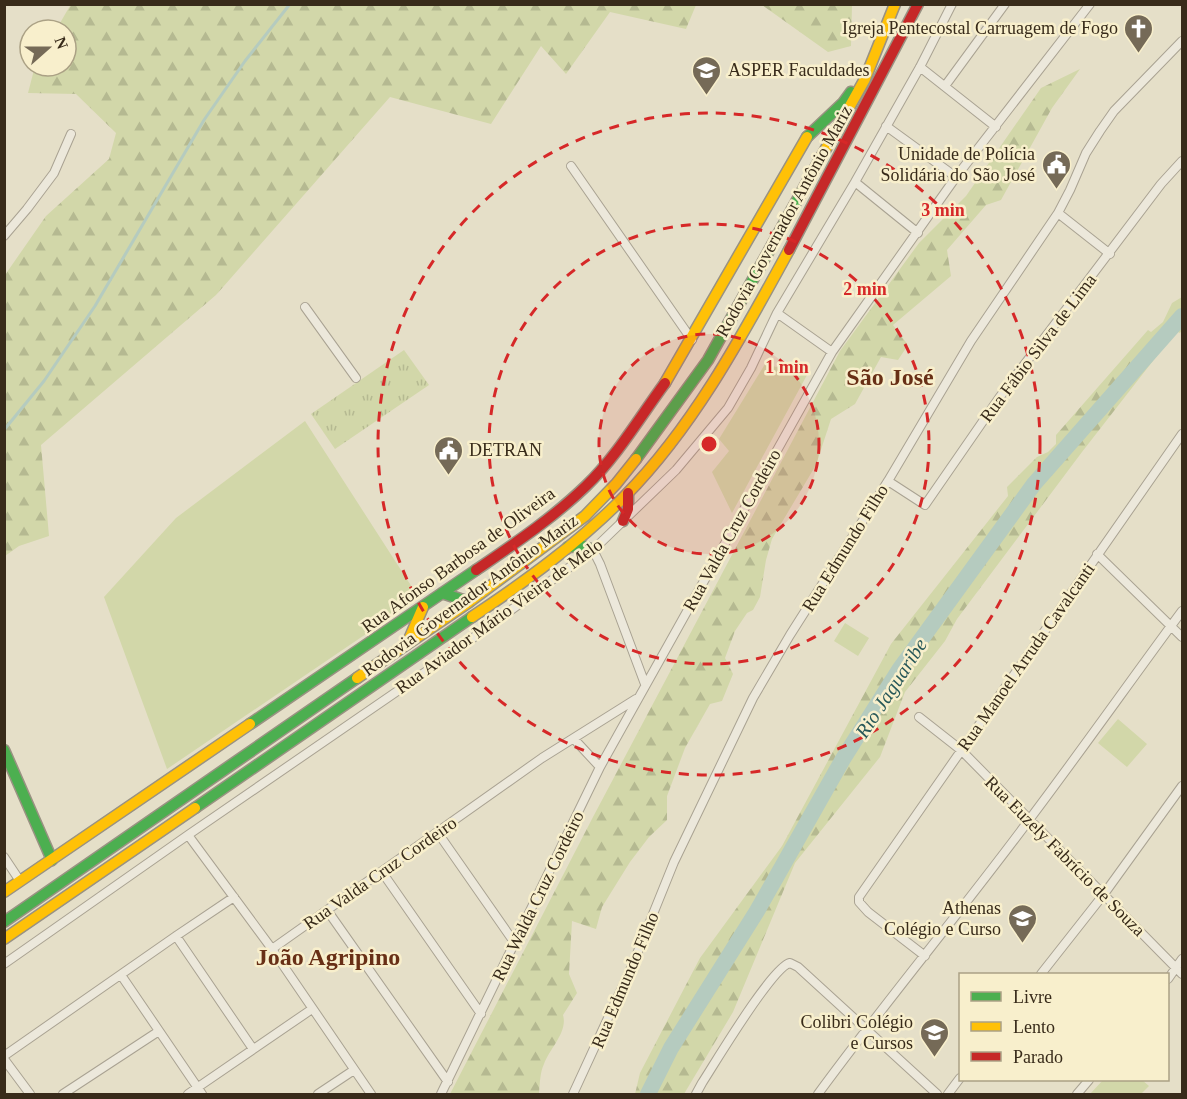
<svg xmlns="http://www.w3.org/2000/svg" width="1187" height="1099" font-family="Georgia,serif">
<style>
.grass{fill:#d2d7a9}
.forest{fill:url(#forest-firs)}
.park{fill:url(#park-tufts)}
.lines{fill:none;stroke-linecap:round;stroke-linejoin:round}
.stream{stroke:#b5cbbf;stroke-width:3}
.river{stroke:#b5cbbf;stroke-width:16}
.street-casing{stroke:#a9a292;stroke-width:10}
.fast-casing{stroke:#999282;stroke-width:13}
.slow-casing{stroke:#999282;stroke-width:13}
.jam-casing{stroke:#999282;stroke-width:13}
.street{stroke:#ece8db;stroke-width:8}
.fast{stroke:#4caf50;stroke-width:10}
.slow{stroke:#ffc107;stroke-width:10}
.jam{stroke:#c62828;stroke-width:10}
.ring{fill:none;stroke:#d62828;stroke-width:3;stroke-dasharray:10 8}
.labels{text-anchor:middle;stroke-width:5;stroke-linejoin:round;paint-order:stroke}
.poi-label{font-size:18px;fill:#382b1a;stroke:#f8efcc;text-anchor:end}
.street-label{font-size:18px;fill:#382b1a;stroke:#f8efcc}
.water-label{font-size:20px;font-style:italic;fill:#285859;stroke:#f8efcc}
.district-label{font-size:24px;font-weight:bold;fill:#682f16;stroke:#f8efcc}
.centre{fill:#d62828;stroke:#f8efcc;stroke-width:3}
.ring-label{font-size:18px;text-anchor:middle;font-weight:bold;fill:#d62828;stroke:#f8efcc;stroke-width:5;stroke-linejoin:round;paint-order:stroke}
</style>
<defs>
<pattern id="forest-firs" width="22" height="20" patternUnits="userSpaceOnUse" patternTransform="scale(1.5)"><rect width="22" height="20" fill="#d2d7a9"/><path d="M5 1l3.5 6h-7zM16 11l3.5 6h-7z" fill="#b5b991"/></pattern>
<pattern id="park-tufts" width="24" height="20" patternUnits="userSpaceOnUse" patternTransform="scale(1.5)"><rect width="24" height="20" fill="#d2d7a9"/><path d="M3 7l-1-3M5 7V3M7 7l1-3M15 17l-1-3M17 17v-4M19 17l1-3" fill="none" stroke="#b5b991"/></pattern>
</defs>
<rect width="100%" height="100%" fill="#e5dfc8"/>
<path class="grass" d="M765,364L807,375L732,513L712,472L729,451L719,439Z
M305,421L419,598L167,769L104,597L176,518Z
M845,623L869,638L858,656L834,641Z
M1118,719L1147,744L1127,767L1098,743Z
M1103,1080H1142L1149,1086L1141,1094H1090Z"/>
<path class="forest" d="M71,4H696V5L686,29L610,12L566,74L541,46L491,124L390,97L216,295L41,445L49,536L19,546L5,556V275L46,216L109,159L116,133L76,94L28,93L35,66H66V30H56Z
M762,5H852L851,46L828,52Z
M1080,69L1052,108L1001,200L986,205L947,250L951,276L893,325L908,345L898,360L881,357L855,404L831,419L816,465L772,539L766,560L760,597L753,610L747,613L735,631L725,658L733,674L722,701L710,704L685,748L667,796V820L649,837L630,862L602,907L596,929L572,921L569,974L577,993L563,1015C568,1032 550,1048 544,1064C540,1072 540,1083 539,1093L538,1094H450L593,817L840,351L919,243L966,196L1041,88Z
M1182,297V330L1180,333L1176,331L1170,339L1082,452L957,619L945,641L905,692L880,757L795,863L733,1012L684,1094H635L640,1073L700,958L782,846L891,644L1008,496L1007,487L1037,457L1048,452L1056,444V435L1148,330L1151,332L1163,322L1172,303Z"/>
<path class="park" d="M404,350L429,385L335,449L311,414Z"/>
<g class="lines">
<path class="stream" d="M4,430L44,381L95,306L204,120L245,61L290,4"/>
<path class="river" d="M648,1094L671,1048L757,911L843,759L899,670L1034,484L1182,316"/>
<defs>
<path id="street" d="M920,67L996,127
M945,86L1005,4
M886,126L956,177
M571,166L692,340
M855,182L918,233
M1058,213L1110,254
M4,236L27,209L54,173L71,134
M305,307L356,378
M832,352L777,313L855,182L920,67L952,4
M888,481L925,505L999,398L1161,184L1182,161
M593,550L600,564L645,684
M1097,554L1182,637
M919,717L961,750L1182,974
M574,739L600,767
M438,833L514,942
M188,835L272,949L371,1094
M4,857L20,881
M382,872L481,1014
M327,910L448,1082
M176,936L253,1049
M272,949L542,758L636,699
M925,956L868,912L859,902V897L1182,434
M4,964L188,835L447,657L593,550L676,470L728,408L751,368L777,313
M1041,974L1104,894L1182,786
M121,975L202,1094
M1168,979L1182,959
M4,1056L176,936L234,897
M4,1059L30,1094
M63,1094L159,1031
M188,1094L312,1009
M318,1094L354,1070
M441,1094L600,767L832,352L956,177L1090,4
M573,1094L632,966L674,862L753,698L790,635L888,481L971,341L1058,213L1070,190L1086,153L1100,131L1114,111L1182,41
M696,1094L702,1083C715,1063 772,967 790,963L798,967L937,1094
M818,1094C886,1001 960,913 1029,820C1081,751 1131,680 1182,611
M948,1094L960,1078
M1077,1094L1089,1080"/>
<path id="fast" d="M807,137L843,103L851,92
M636,459L708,360L805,186
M568,547L583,546L593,550
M442,593L469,602
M250,724L476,570
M4,750L52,860
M195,808L472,617
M4,922L357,678"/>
<path id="slow" d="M805,186L865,79L895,4
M665,383L807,137
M472,617C526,581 580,542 625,496C694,426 742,336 789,250
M407,644L423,607
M357,678L469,602L585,516L616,484L636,459
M4,892L250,724
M4,939L195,808"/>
<path id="jam" d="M789,250L918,4
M623,521L628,509V493
M476,570C514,544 553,518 586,486C617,456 640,417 665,383"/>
</defs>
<use href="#street" class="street-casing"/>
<use href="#fast" class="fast-casing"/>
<use href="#slow" class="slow-casing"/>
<use href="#jam" class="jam-casing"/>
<use href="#street" class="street"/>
<use href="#fast" class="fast"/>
<use href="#slow" class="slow"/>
<use href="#jam" class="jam"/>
</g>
<circle cx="709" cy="444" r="110" fill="#d62828" fill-opacity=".12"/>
<g class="ring">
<circle cx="709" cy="444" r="110"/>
<circle cx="709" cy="444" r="220"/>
<circle cx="709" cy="444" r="331"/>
</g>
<defs>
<symbol id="church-pin" viewBox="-11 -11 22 30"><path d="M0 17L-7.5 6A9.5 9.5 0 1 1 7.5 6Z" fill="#756a57" stroke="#f8efcc"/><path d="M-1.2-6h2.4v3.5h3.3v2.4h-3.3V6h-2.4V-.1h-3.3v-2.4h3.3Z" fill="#fff"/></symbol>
<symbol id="university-pin" viewBox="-11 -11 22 30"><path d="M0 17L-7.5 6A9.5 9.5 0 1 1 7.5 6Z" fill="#756a57" stroke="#f8efcc"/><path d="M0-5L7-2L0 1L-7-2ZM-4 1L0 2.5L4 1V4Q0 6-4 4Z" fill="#fff"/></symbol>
<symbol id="civic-pin" viewBox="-11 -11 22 30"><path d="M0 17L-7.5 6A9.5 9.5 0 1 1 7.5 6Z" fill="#756a57" stroke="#f8efcc"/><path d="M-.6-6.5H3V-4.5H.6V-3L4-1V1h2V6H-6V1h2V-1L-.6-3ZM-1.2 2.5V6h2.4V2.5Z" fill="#fff"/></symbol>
<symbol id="school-pin" viewBox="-11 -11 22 30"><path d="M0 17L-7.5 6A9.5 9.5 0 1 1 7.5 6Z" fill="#756a57" stroke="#f8efcc"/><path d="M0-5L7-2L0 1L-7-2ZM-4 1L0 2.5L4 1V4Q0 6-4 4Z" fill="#fff"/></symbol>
</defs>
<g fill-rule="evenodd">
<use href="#church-pin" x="1122" y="12" width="33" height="45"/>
<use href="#university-pin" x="690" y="54" width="33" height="45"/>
<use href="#civic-pin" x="1040" y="148" width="33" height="45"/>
<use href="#civic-pin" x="432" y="434" width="33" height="45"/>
<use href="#school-pin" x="1006" y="902" width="33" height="45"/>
<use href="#school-pin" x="918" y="1016" width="33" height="45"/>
</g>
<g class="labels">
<g class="poi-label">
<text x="1118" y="34">Igreja Pentecostal Carruagem de Fogo</text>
<text x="728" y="76" text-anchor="start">ASPER Faculdades</text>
<text x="1035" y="160">Unidade de Polícia<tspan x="1035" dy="21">Solidária do São José</tspan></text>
<text x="469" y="456" text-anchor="start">DETRAN</text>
<text x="1001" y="914">Athenas<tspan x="1001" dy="21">Colégio e Curso</tspan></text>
<text x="913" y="1028">Colibri Colégio<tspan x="913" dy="21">e Cursos</tspan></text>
</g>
<g class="street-label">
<text transform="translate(784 221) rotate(-61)" y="6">Rodovia Governador Antônio Mariz</text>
<text transform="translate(1038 348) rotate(-53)" y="6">Rua Fábio Silva de Lima</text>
<text transform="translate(732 530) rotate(-61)" y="6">Rua Valda Cruz Cordeiro</text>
<text transform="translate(845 548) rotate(-58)" y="6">Rua Edmundo Filho</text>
<text transform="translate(458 560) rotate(-36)" y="6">Rua Afonso Barbosa de Oliveira</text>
<text transform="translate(470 595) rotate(-36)" y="6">Rodovia Governador Antônio Mariz</text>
<text transform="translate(499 616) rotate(-36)" y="6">Rua Aviador Mário Vieira de Melo</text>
<text transform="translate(1026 657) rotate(-55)" y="6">Rua Manoel Arruda Cavalcanti</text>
<text transform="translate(1065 856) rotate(45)" y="6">Rua Euzely Fabrício de Souza</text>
<text transform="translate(380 873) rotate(-35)" y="6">Rua Valda Cruz Cordeiro</text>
<text transform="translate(538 896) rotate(-64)" y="6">Rua Walda Cruz Cordeiro</text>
<text transform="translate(625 980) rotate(-67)" y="6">Rua Edmundo Filho</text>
</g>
<g class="water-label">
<text transform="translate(891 688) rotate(-57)" y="7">Rio Jaguaribe</text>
</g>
<g class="district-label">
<text x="890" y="385">São José</text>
<text x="328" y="965">João Agripino</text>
</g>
</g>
<circle cx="709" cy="444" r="9" class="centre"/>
<g class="ring-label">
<text x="943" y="216">3 min</text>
<text x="865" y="295">2 min</text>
<text x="787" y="373">1 min</text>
</g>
<rect width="1187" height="1099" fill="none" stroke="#382b1a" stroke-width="12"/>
<rect x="959" y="973" width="210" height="108" fill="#f8efcc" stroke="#aba185" stroke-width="1.5"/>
<rect x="971" y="992" width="30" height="9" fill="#4caf50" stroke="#aba185" stroke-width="1.5"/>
<text x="1013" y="1003" font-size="18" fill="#382b1a">Livre</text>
<rect x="971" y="1022" width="30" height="9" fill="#ffc107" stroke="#aba185" stroke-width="1.5"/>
<text x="1013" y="1033" font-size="18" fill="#382b1a">Lento</text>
<rect x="971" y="1052" width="30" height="9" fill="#c62828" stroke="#aba185" stroke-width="1.5"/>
<text x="1013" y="1063" font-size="18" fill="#382b1a">Parado</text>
<g transform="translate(48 48) rotate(69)"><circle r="28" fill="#f8efcc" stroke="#aba185" stroke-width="1.5"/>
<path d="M0-4.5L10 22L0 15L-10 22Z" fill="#756a57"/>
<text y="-9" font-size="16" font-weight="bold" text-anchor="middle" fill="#382b1a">N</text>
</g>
</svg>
